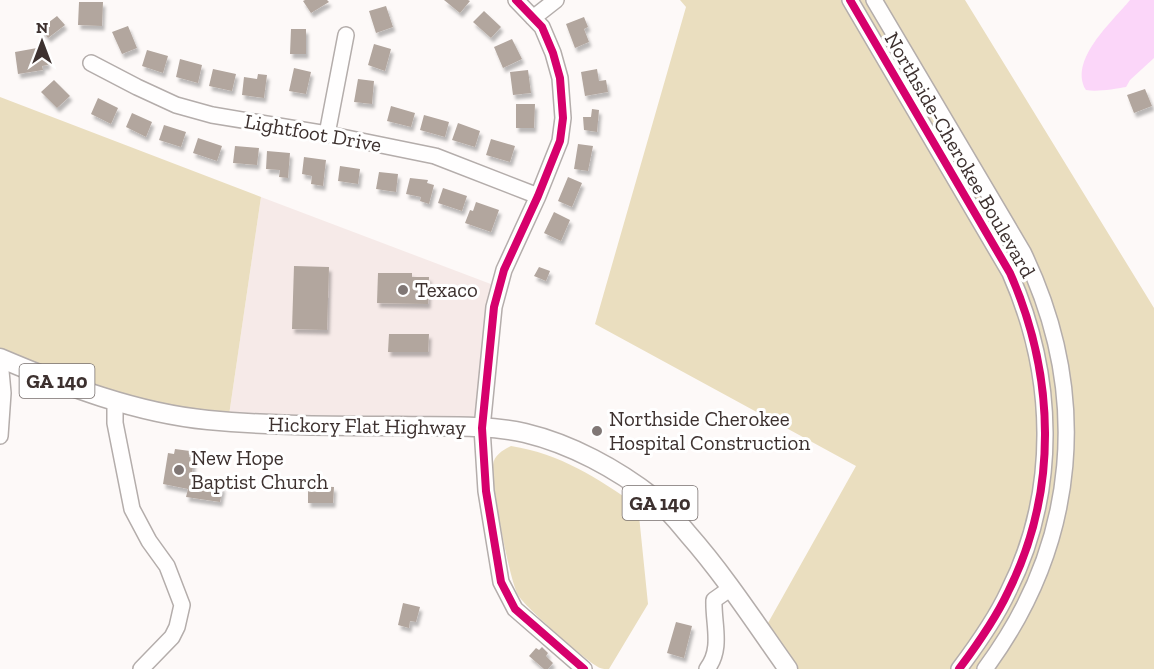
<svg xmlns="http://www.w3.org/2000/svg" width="1154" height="669" font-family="'Zilla Slab',serif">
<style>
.built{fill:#f6eae8}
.green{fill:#eadebf}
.water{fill:#fbd6f9}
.building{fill:#b2a69e;filter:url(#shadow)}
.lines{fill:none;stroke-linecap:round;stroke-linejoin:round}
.minor-casing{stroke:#b4adab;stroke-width:18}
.major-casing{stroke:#b4adab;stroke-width:21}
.minor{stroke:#fffefe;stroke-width:15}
.major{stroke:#fffefe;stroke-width:18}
.cycleway-casing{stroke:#fff;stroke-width:11}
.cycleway{stroke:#d6006c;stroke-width:8}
.poi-dot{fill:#807775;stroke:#fff;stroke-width:2}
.labels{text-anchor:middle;stroke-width:6;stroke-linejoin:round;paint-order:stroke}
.shield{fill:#fff;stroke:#776f6d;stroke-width:1.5}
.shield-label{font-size:20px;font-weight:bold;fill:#3d312f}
.street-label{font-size:21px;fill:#3d312f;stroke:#fff}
.poi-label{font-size:21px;fill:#3d312f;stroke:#fff;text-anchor:start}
</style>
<defs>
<filter id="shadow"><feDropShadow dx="2.5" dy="4.5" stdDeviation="1.5" flood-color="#0004"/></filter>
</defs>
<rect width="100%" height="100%" fill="#fdf9f8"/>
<path class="built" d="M261,197L504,289L479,417L312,428L228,422Z"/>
<path class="green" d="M680,0H965L1154,308V669H797L768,623L856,466L595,324L686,7Z
M0,97L261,197L228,422L158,420L0,358Z
M511,446C561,454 597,478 638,506L648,604L609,669C606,669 602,669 600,668C587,662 525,607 518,595C510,582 490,480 493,465C494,455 503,450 511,446Z"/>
<path class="water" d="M1130,0H1154V58L1130,80L1126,87C1115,89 1097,92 1086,90C1068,60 1113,21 1130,0Z"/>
<path class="building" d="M305,0H327L329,2L311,13L303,1Z
M444,0H468L470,1L460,13Z
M79,2H103L102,26L78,25Z
M386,6L393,27L376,33L369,11Z
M484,11L501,27L491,38L473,22Z
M57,16L65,25L48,38L40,29Z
M584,17L588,27L584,29L589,42L575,48L566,24Z
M128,26L137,48L122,54L112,32Z
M291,29H306V54H290Z
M512,39L522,59L503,68L494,47Z
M374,44L391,49L385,71L368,65Z
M37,48L39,59L46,58L48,65L42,66L43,70L18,74L15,52Z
M147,50L168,56L163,73L142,66Z
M180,59L202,65L198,83L176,77Z
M294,68L311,72L306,94L289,91Z
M213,69L236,74L232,91L209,86Z
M597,69L599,81L606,80L608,92L585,96L581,72Z
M528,70L531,93L513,95L510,72Z
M258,74L267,75L264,98L242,95L244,77L257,79Z
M358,79L374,81L372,104L354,102Z
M54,80L70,96L57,108L41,92Z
M1145,89L1152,106L1134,113L1127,95Z
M98,98L118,108L111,124L91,114Z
M516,104H535L534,128H516Z
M391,106L415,113L411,127L387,121Z
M592,109L599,110L597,132L584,130L583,117H591Z
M132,113L152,122L146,137L126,127Z
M424,115L449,122L445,137L420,130Z
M458,123L480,131L475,147L452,140Z
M164,125L186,132L181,147L159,140Z
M198,138L222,146L217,161L193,153Z
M491,139L515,146L510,162L486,155Z
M578,144L593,146L588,171L574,169Z
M235,146L259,148L257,165L233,163Z
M267,151L290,153L288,178L279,177L280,170L266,169Z
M304,157L326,160L323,186L311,184L312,176L302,174Z
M340,166L360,169L358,184L338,181Z
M379,172L398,174L396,192L376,189Z
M568,177L582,183L572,207L558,201Z
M410,178L428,180L427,183L434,185L429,204L420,201L421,197L406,194Z
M443,188L467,196L462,211L438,203Z
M476,202L499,210L491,232L465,223L470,210L473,211Z
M554,212L570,220L561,241L544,233Z
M294,266L329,267L327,330L292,329Z
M539,267L550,271L546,281L534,276Z
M378,273H412V277H429L428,304L377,303Z
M389,334H429L428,352H388Z
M175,449L190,451L189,457L194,458L191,482L223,487L220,502L186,497L188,489L163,484L168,453L174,454Z
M308,486L334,487L333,503H308Z
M403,603L420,607L416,622L410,621L409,628L398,625Z
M676,622L692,626L684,658L667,653Z
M542,647L548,653L546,656L553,663L548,669H544L529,656L536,648L539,650Z"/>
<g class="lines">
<defs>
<path id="minor" d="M516,0L542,27L553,53L560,78L563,118L560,141L538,196L504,270L494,307L482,428L486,491L501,582L515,609L584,669
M850,0L1010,273C1055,375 1059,491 1008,592C995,620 977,645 959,669
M874,0L1023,252C1091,393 1079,542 985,669
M533,18L556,0
M91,63L137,87L176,105L212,115L327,134L435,156L538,196
M327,134L346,35
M0,360L3,393L0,436
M115,400V423L132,509L149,541L167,566L182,605L177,627L172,637L141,669
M707,669C723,648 713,624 714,600L731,588"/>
<path id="major" d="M0,358C66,386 136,413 208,420C271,426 335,426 399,426C440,427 485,424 525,433C571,444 617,469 654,498C667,508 678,522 688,534C725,576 756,624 788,669"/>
</defs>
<use href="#minor" class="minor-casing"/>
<use href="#major" class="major-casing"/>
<use href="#minor" class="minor"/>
<use href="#major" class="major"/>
<defs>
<path id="cycleway" d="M516,0L542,27L553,53L560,78L563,118L560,141L538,196L504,270L494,307L482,428L486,491L501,582L515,609L584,669
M850,0L1010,273C1055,375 1059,491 1008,592C995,620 977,645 959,669"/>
</defs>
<use href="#cycleway" class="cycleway-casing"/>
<use href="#cycleway" class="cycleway"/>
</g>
<g class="poi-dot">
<circle cx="403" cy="290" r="6"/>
<circle cx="597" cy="431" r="6"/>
<circle cx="179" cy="470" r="6"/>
</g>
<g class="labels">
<g class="shield">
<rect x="19.5" y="364" width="75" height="34" rx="4.5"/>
<rect x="622.5" y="486" width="75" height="34" rx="4.5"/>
</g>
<g class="shield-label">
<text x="57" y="388">GA 140</text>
<text x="660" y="510">GA 140</text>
</g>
<g class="street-label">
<text transform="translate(313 133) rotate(10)" y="7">Lightfoot Drive</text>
<text transform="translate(960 155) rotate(60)" y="7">Northside-Cherokee Boulevard</text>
<text transform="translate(367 426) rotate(1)" y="7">Hickory Flat Highway</text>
</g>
<g class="poi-label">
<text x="415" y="297">Texaco</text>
<text x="609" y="426">Northside Cherokee<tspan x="609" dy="24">Hospital Construction</tspan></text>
<text x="191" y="465">New Hope<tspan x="191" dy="24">Baptist Church</tspan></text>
</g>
</g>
<g transform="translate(42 42)" stroke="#ffffff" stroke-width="4.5" paint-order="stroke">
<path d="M0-4.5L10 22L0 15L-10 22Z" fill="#3d312f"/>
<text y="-9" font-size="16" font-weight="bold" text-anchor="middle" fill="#3d312f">N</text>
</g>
</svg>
